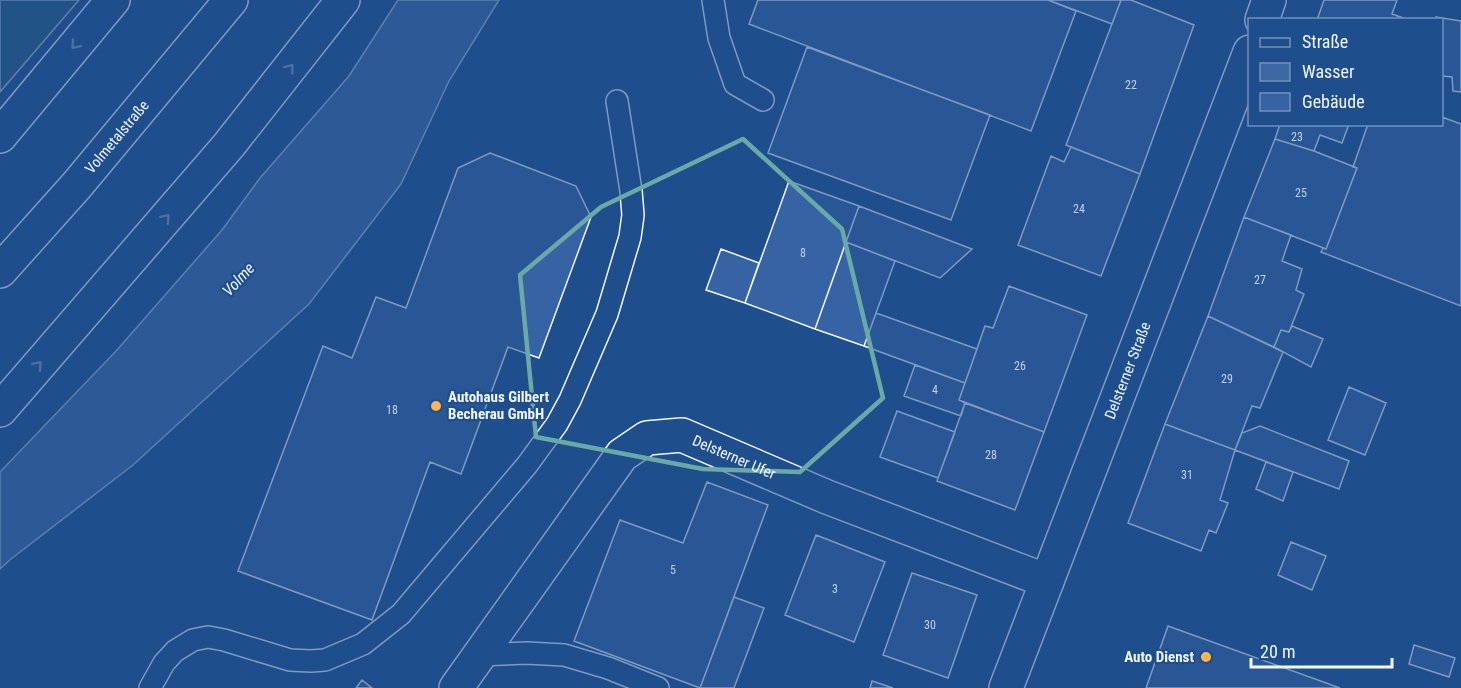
<svg xmlns="http://www.w3.org/2000/svg" width="1461" height="688" font-family="'Roboto Condensed',sans-serif">
<style>
.green{fill:#245a82;stroke:#a8bbd7;stroke-width:1.5}
.water{fill:#3b69a3;stroke:#a8bbd7;stroke-width:1.5}
.building{fill:#3563a3;stroke:#f2f6ff;stroke-width:1.5}
.lines{fill:none;stroke-linecap:round;stroke-linejoin:round}
.service-casing{stroke:#f2f6ff;stroke-width:24}
.minor-casing{stroke:#f2f6ff;stroke-width:36}
.tertiary-casing{stroke:#f2f6ff;stroke-width:36}
.primary-casing{stroke:#f2f6ff;stroke-width:36}
.service{stroke:#1f4e8c;stroke-width:21}
.minor{stroke:#1f4e8c;stroke-width:33}
.tertiary{stroke:#1f4e8c;stroke-width:33}
.primary{stroke:#1f4e8c;stroke-width:33}
.oneway{stroke:#7e9ac0}
.marked{fill:none;stroke:#6aa9a8;stroke-width:4.5;stroke-linejoin:round}
.poi-dot{fill:#ffb74d;stroke:#1f4e8c;stroke-width:2}
.labels{text-anchor:middle;stroke-width:4.5;stroke-linejoin:round;paint-order:stroke}
.number-label{font-size:12px;fill:#c3d1e8}
.street-label{font-size:15px;fill:#f2f6ff;stroke:#1f4e8c}
.poi-label{font-size:15px;font-weight:bold;fill:#f2f6ff;stroke:#1f4e8c;text-anchor:start}
.water-label{font-size:16px;font-style:italic;fill:#f2f6ff;stroke:#1f4e8c}
</style>
<rect width="100%" height="100%" fill="#1f4e8c"/>
<path class="green" d="M0,0H79L0,92Z"/>
<path class="water" d="M398,0H499L449,81L401,184L309,304L133,465L11,559L0,569V472L117,350L222,230L260,178L349,76Z"/>
<path class="building" d="M758,0H1048L1076,11L1031,131L749,24Z
M1048,0H1121L1112,24Z
M1121,0H1131L1194,25L1140,174L1066,145Z
M1324,0H1397L1392,14L1409,20H1317Z
M1436,17L1461,21V92L1453,91L1452,77L1442,76V20H1436Z
M807,47L990,115L951,220L768,153Z
M1442,117L1461,124V306L1321,252L1323,248L1326,249L1357,168L1353,167L1368,124H1442Z
M1280,124H1349L1342,143L1320,135L1314,151L1275,139Z
M1275,139L1314,151L1357,168L1326,249L1244,217Z
M1071,147L1140,174L1101,276L1018,245L1051,156L1064,162Z
M490,153L576,186L591,217L539,358L508,347L461,474L430,462L372,620L238,571L323,346L352,358L376,297L406,308L458,168Z
M789,181L859,206L815,329L745,303Z
M859,206L972,249L940,278L846,242Z
M1244,217L1291,235L1282,261L1302,269L1296,290L1304,294L1289,332L1281,330L1274,347L1208,316Z
M846,242L895,261L864,346L815,329Z
M721,249L759,263L745,303L706,290Z
M1009,286L1087,315L1044,432L959,400L985,326L993,328Z
M876,313L977,349L965,383L864,346Z
M1208,316L1283,352L1260,408L1252,406L1235,450L1165,424Z
M1292,326L1323,339L1311,367L1274,347L1281,330L1289,332Z
M915,365L965,383L959,400L965,403L961,416L904,396Z
M1349,387L1386,403L1365,455L1328,440Z
M965,403L1044,432L1015,510L937,481Z
M897,411L955,432L938,478L880,457Z
M1165,424L1235,450L1220,500L1228,503L1216,533L1209,530L1201,551L1128,523Z
M1260,426L1349,461L1339,489L1235,450L1242,433Z
M1266,462L1293,472L1283,501L1256,489Z
M707,482L768,505L700,688L574,641L620,520L683,543Z
M816,535L885,562L854,642L785,615Z
M1291,542L1326,556L1312,590L1278,575Z
M912,573L977,595L948,678L883,655Z
M734,597L764,608L734,688H700Z
M1168,626L1340,688H1146Z
M1414,645L1455,658L1449,677L1409,664Z
M362,680L372,688H356Z
M872,681L893,688H870Z"/>
<g class="lines">
<defs>
<path id="service" d="M713,0L719,38L735,84L763,100
M478,655L527,653L564,655L608,668L658,688
M150,688L164,663L175,651L193,640L208,637L224,640L290,660L311,661L325,660L363,644L401,614L527,465L557,424L570,400L607,314L630,237L633,215L631,191L617,101"/>
<g id="minor">
<path id="s1" d="M456,688L622,455L647,438L682,435L827,497L1047,581"/>
</g>
<g id="tertiary">
<path d="M1262,20L1269,0"/>
<path id="s2" d="M1006,688L1250,52"/>
</g>
<g id="primary">
<path d="M0,136L113,0"/>
<path id="s3" d="M0,271L77,185L231,0"/>
<path d="M0,410L229,145L343,0"/>
</g>
</defs>
<use href="#service" class="service-casing"/>
<use href="#minor" class="minor-casing"/>
<use href="#tertiary" class="tertiary-casing"/>
<use href="#primary" class="primary-casing"/>
<use href="#service" class="service"/>
<use href="#minor" class="minor"/>
<use href="#tertiary" class="tertiary"/>
<use href="#primary" class="primary"/>
</g>
<defs><path id="oneway-chevron" d="M-2-3.5L2.5 0L-2 3.5" fill="none" stroke-width="1.6" stroke-linecap="round" stroke-linejoin="round" transform="scale(1.5)"/></defs>
<g class="oneway">
<use href="#oneway-chevron" transform="translate(75 45) rotate(130)"/>
<use href="#oneway-chevron" transform="translate(290 68) rotate(-52)"/>
<use href="#oneway-chevron" transform="translate(166 218) rotate(-49)"/>
<use href="#oneway-chevron" transform="translate(38 365) rotate(-49)"/>
</g>
<path d="M0 0H1461V688H0ZM743,139L842,229L883,398L800,472L703,469L536,437L520,275L601,207Z" fill="#1f4e8c" fill-opacity=".55" fill-rule="evenodd"/>
<path class="marked" d="M743,139L842,229L883,398L800,472L703,469L536,437L520,275L601,207Z"/>
<g class="poi-dot">
<circle cx="436" cy="406" r="6"/>
<circle cx="1206" cy="657" r="6"/>
</g>
<g class="labels">
<g class="number-label">
<text x="1131" y="89">22</text>
<text x="1297" y="141">23</text>
<text x="1301" y="197">25</text>
<text x="1079" y="213">24</text>
<text x="803" y="257">8</text>
<text x="1260" y="284">27</text>
<text x="1020" y="370">26</text>
<text x="1227" y="383">29</text>
<text x="935" y="394">4</text>
<text x="392" y="414">18</text>
<text x="991" y="459">28</text>
<text x="1187" y="479">31</text>
<text x="673" y="574">5</text>
<text x="835" y="593">3</text>
<text x="930" y="629">30</text>
</g>
<g class="street-label">
<text dy="5" stroke="none"><textPath href="#s3" startOffset="178">Volmetalstraße</textPath></text>
<text dy="5" stroke="none"><textPath href="#s2" startOffset="340">Delsterner Straße</textPath></text>
<text dy="5" stroke="none"><textPath href="#s1" startOffset="408">Delsterner Ufer</textPath></text>
</g>
<g class="poi-label">
<text x="448" y="402">Autohaus Gilbert<tspan x="448" dy="17">Becherau GmbH</tspan></text>
<text x="1194" y="662" text-anchor="end">Auto Dienst</text>
</g>
<g class="water-label">
<text transform="translate(238 279) rotate(-47)" y="6">Volme</text>
</g>
</g>
<rect x="1248" y="18" width="195" height="108" fill="#1f4e8c" stroke="#7391ba" stroke-width="1.5"/>
<rect x="1260" y="38" width="30" height="9" fill="#1f4e8c" stroke="#7391ba" stroke-width="1.5"/>
<text x="1302" y="48" font-size="18" fill="#f2f6ff">Straße</text>
<rect x="1260" y="63" width="30" height="18" fill="#3b69a3" stroke="#7391ba" stroke-width="1.5"/>
<text x="1302" y="78" font-size="18" fill="#f2f6ff">Wasser</text>
<rect x="1260" y="93" width="30" height="18" fill="#3563a3" stroke="#7391ba" stroke-width="1.5"/>
<text x="1302" y="108" font-size="18" fill="#f2f6ff">Gebäude</text>
<path d="M1251 658v9h141v-9" fill="none" stroke="#f2f6ff" stroke-width="3"/>
<text x="1260" y="658" font-size="18" fill="#f2f6ff" stroke="#1f4e8c" stroke-width="4.5" paint-order="stroke">20 m</text>
</svg>
